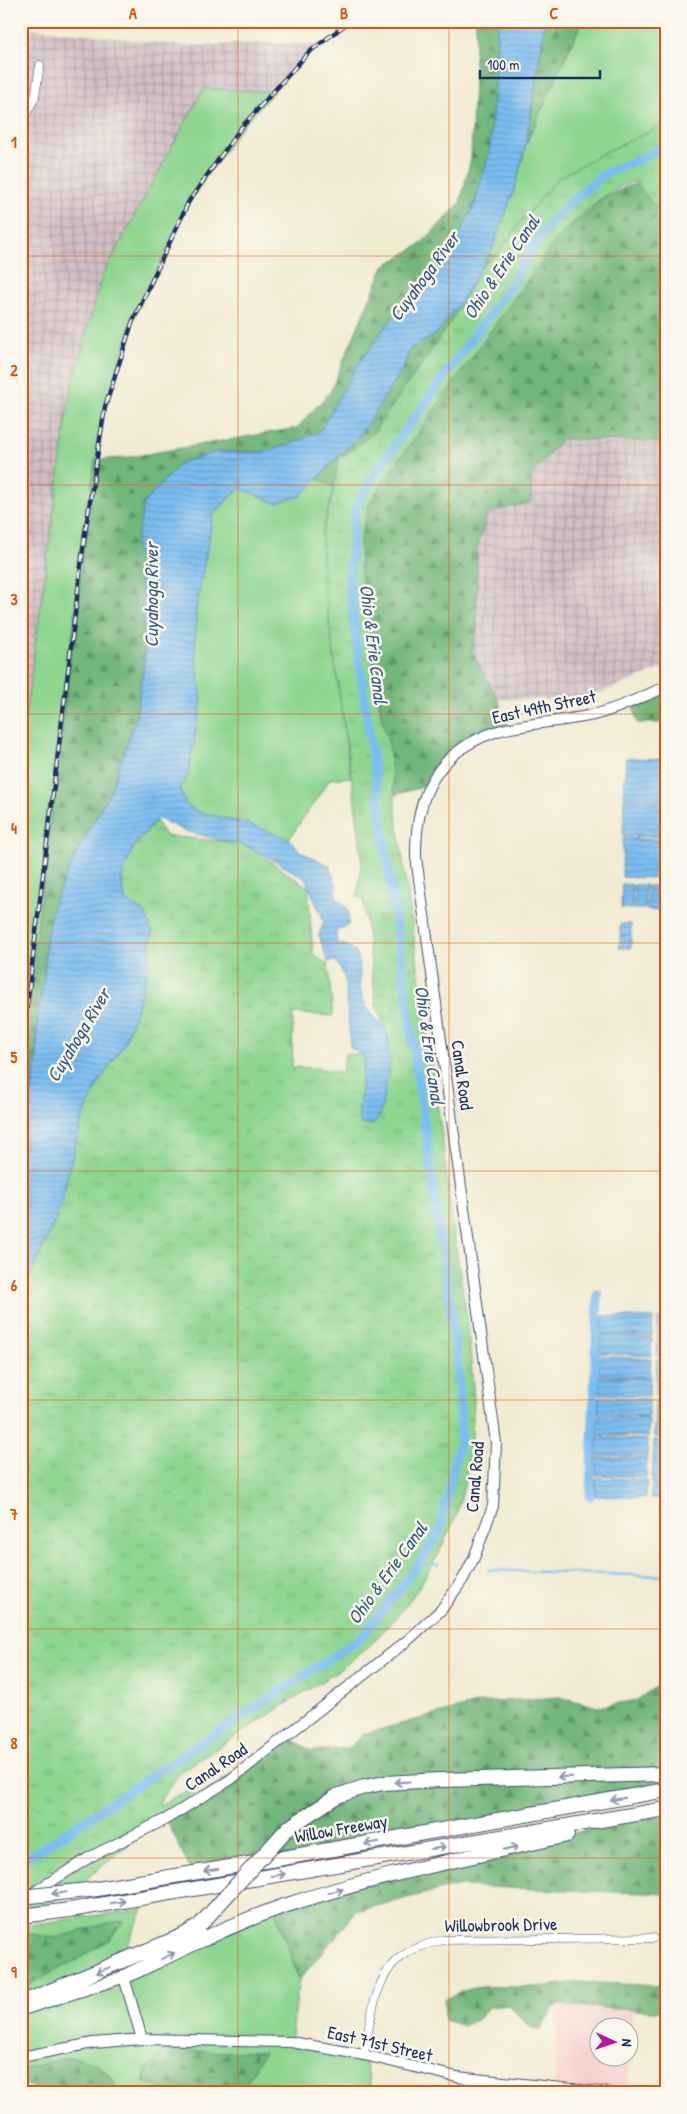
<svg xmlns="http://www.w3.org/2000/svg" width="687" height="2114" font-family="'Patrick Hand',sans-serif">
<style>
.built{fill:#f7d0ce;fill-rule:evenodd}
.industrial{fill:url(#industrial-grid)}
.grass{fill:#8ed590;stroke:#548277}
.forest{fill:url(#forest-firs);stroke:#46726c}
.park{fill:url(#park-tufts);stroke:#548277}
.water{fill:url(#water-rules);stroke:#4b76a8}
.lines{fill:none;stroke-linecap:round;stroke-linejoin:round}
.stream{stroke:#7bbdf1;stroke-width:2.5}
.canal{stroke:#7bbdf1;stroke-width:9}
.street-casing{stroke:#3b4b6f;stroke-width:9}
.secondary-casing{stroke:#3b4b6f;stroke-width:12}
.primary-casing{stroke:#3b4b6f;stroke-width:13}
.highway-casing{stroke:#3b4b6f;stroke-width:16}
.street{stroke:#fff;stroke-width:8}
.secondary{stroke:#fff;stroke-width:10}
.primary{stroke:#fff;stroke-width:11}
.highway{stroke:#fff;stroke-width:14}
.rail-casing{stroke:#1b2f5e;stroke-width:4.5}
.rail{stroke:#fbf7ec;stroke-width:2.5;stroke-dasharray:8;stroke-linecap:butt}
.highway-bridge-casing{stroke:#3b4b6f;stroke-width:16;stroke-linecap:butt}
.highway-bridge{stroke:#fff;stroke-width:14}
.oneway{stroke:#8d97ae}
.grid{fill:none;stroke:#de5710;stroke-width:1;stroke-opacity:0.55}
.labels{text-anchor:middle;stroke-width:5;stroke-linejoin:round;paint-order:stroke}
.street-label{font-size:18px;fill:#1b2f5e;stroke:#fbf7ec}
.water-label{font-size:19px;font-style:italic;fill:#385a8a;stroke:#fbf7ec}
.neatline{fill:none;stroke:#de5710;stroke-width:2}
.grid-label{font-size:16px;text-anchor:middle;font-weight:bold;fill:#de5710}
</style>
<defs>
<pattern id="industrial-grid" width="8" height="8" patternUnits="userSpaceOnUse" patternTransform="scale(1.25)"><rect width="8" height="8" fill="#d2bec4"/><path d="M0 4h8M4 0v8" fill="none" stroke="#aa9ba2"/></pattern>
<pattern id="forest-firs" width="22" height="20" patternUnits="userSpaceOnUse" patternTransform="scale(1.25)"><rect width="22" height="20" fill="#72b67a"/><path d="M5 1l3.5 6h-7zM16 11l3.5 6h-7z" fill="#5d9467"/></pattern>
<pattern id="park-tufts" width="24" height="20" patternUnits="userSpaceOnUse" patternTransform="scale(1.25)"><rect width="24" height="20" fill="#8ed590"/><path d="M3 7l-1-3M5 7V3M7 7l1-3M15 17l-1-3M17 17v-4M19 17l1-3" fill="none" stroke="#7ab77f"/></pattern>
<pattern id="water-rules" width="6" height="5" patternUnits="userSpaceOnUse" patternTransform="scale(1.25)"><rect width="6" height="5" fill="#7bbdf1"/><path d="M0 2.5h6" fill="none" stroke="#649ac6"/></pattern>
</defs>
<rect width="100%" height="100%" fill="#fbf7ec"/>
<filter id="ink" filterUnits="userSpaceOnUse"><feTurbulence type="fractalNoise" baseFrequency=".02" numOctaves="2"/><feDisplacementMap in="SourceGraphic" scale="10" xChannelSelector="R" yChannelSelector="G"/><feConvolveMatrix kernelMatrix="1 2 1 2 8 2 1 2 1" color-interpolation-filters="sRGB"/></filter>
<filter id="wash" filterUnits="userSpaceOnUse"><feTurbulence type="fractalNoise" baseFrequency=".0096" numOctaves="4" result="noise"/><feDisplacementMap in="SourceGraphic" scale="20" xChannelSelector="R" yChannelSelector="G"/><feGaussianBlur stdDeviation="1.12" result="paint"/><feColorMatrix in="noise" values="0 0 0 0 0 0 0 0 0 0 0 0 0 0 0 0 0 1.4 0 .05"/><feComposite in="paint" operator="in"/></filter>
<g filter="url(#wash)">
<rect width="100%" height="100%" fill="#f1ebd2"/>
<path class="built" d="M559,2005L632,2009L629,2093L554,2086ZM600,2026H630V2056H600Z"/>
<path class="industrial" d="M33,28L186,46L270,43L319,45L308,53L274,92L204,88L102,276L70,393L21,748V33Z
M562,439L666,442V667L582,700L498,699L472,652L477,549L488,513L531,502L532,474Z"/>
<path class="grass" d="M582,21H666V138L511,265L490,254L515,187L526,144Z
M204,88L274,92L240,129L189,201L132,323L105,407L85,533L21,1059V748L70,393L102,276Z
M339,456L332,497L322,533V572L351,777L330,779L289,839L247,824L195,811L185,803L180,788L187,778L202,699L195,655L196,609L213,514L240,488L276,503Z
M143,1909L120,1963L21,2003V1926Z
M275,1910L299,1980L291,2042L364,2055L372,2093L60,2091L21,2070V2010L124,1977Z"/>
<path class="forest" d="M476,21H498L490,149L475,204L448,259L387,325L355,369L320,431L291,444L264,452H217L136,544L142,595L145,655L136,718L111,790L79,848L54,902L44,979L37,1017V1057L21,1170V1059L95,460L124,458L297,428L330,392L384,266L421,244L460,203L471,158Z
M545,21H582L526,144Z
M666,170V442L562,439L532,474L531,502L488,513L477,549V630L472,652L498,699L508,728L467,743L430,785L394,795L389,746L380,710L360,566V540L369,505L403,452L554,240L604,197Z
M490,254L511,265L351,496L318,479L365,428L403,367L410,349L436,333L460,302Z
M666,687V723H637L632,700Z
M666,1687V1790L192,1873L166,1819L288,1736L311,1751L349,1748L363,1734L479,1703L560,1697L598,1707L637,1700L654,1688Z
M666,1811V1894L455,1886L357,1911L299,1980L275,1910L360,1884Z
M124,1921L110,1939L78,1959L21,1989V1932L55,1938L112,1922Z
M577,1982L666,1986V2012L559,2005L553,2008L541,2030L530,2027L508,2005L489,2007L477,2020L463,2026L445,2020L444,2000C477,1981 495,1988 531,1987C546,1987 562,1984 577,1982Z
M164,2051L264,2052L241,2093H167L159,2086L143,2082L146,2070Z
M68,2057C93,2059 110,2068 117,2093H42L21,2082V2070Z"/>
<path class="park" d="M666,124V203L660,209L653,204L635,181C600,193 577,218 552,245L383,482L369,505L360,540V566L380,710L389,746L397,818L443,1143L451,1216L468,1324L474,1400L472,1437L465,1482L456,1517L437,1557L418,1589L396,1618L364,1651L335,1673L181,1771L159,1802L161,1804L186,1791L246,1751L80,1884L21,1922V1297L58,1214L82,1119L99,1082L124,1044L148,968L152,933C144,923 129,911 125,899C113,869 137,842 156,821L165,836L243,843L308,887L313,954L328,965L333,1016L293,1013L292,1067L317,1068L342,1073L345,1054L387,1055L389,1040L376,1005L363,898L357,897L362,860L358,824L322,572V533L332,497L339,456H344L374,432L437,342L457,312L474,280L470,276L499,252L520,223L558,178L605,152Z"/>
<path class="water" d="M498,21H545L526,144L515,187L492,250L460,302L436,334L410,349L403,367L365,428L301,496L276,503L240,488L213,514L196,609L195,655L202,699L187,778L180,787L185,803L195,811L247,824L289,839L301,852L329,865L337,887L336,897L348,909L349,924L336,931V942C370,949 355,973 362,996C366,1011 379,1020 387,1031L390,1064L380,1116L373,1125L362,1124L358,1118L364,1056L351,1048L350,1044L345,978L336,961L328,962L319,935L324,921L305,878L250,847L185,831L158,818L133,847L121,879L125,900L146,913L152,933L148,967L138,1005L124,1044L99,1082L82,1119L58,1214L21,1297V1170L37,1057V1017L44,979L46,939L54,902L79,848L111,790L136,718L145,655L142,595L136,544L144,503L180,463L217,452H264L291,444L320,431L355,369L387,325L448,259L475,204L490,149Z
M626,758L665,759L664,797L624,796Z
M624,798L663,799L662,837L623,836Z
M623,838L662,840L661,878L622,877Z
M622,884L633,885L632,909L621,908Z
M635,885H646L645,909H634Z
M648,886H660L659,910H647Z
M620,924H631V948H619L620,936H626L620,935Z
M602,1316L653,1318L652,1336L601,1334Z
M658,1318L666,1319V1356H657Z
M601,1335L652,1338L651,1356L600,1353Z
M600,1356L651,1359L650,1377L599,1374Z
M657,1359H666V1397L655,1396Z
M599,1376L650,1378L649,1396L599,1394Z
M599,1397L649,1399V1417L598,1415Z
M655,1400H666V1438L654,1437Z
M598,1417L649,1419L648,1437L597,1435Z
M597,1437L648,1440L647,1457L596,1455Z
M654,1440L666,1441V1478H652Z
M596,1457L647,1459L646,1477L596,1475Z
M596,1478L647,1480L646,1498L595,1496Z
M652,1480L666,1481V1499L651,1498Z"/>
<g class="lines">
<path class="stream" d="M419,1563L439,1565
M488,1570L666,1576"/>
<path class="canal" d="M590,1496L598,1294
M21,1862L361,1638L415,1569L440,1531L461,1434L458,1363L354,624L349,581L355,509L374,474L512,283L540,235L566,206L604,174L666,147"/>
</g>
</g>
<g filter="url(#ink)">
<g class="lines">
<defs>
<path id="street" d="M21,123L35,97L40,65
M364,2055C369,2027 374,1980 397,1960C409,1949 427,1944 443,1940L653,1938"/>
<path id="secondary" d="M28,1896L90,1857L166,1819L230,1780L408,1640L441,1610L463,1579L474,1558L493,1506L496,1443L416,857C415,796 436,751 498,731C526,723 558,722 588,716C614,711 641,697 666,687
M124,1977L142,2039
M21,2057L93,2043L142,2039L291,2042L364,2055L457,2077L610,2093"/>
<path id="primary" d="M21,2010L124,1977"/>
<path id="highway" d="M288,1828L337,1796L364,1787L384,1783L440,1780L666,1774
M97,1889L289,1857L666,1790
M21,1916L70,1910L666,1809
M124,1977C176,1952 229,1925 284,1906C376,1875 473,1857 567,1835
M21,2003L182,1936L199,1926L219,1904"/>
</defs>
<use href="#street" class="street-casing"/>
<use href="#secondary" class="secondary-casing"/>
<use href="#primary" class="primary-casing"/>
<use href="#highway" class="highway-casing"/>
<use href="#street" class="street"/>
<use href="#secondary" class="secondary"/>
<use href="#primary" class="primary"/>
<use href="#highway" class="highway"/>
<defs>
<path id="rail" d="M21,1054L85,533L105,407L132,323L189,201L240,129L308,53L350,21"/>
</defs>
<use href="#rail" class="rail-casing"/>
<use href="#rail" class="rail"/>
<defs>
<path id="highway-bridge" d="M21,1897L97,1889
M219,1904L288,1828"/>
</defs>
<use href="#highway-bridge" class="highway-bridge-casing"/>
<use href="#highway-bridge" class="highway-bridge"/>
</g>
<defs><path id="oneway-shaft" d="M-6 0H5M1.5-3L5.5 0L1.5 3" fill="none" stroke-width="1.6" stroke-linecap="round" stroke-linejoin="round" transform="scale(1.25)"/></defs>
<g class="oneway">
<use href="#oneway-shaft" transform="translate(565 1777) rotate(179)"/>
<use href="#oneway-shaft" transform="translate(402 1782) rotate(176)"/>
<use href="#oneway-shaft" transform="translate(618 1799) rotate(170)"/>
<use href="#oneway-shaft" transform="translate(372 1843) rotate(170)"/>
<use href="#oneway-shaft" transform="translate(438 1848) rotate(-10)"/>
<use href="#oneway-shaft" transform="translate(511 1848) rotate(-14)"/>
<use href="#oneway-shaft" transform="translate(211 1870) rotate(171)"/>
<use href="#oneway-shaft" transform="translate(278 1875) rotate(-10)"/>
<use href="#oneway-shaft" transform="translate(336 1891) rotate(-16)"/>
<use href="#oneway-shaft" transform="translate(59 1893) rotate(174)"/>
<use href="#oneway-shaft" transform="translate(118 1902) rotate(-10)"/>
<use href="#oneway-shaft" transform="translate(168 1956) rotate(-25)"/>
<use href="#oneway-shaft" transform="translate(103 1970) rotate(158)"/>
</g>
</g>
<path class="grid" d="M238,21V2093M449,21V2093M21,256H666M21,485H666M21,714H666M21,943H666M21,1171H666M21,1400H666M21,1629H666M21,1858H666"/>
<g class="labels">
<g class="street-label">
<text transform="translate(544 707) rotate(-12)" y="6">East 49th Street</text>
<text transform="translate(462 1075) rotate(82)" y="6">Canal Road</text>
<text transform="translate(475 1477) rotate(-85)" y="6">Canal Road</text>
<text transform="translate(216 1767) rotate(-34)" y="6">Canal Road</text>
<text transform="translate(341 1829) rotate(-10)" y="6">Willow Freeway</text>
<text transform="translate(501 1925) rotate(-1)" y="6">Willowbrook Drive</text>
<text transform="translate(380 2044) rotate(13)" y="6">East 71st Street</text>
</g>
<g class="water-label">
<text transform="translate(501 267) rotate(-56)" y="7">Ohio &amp; Erie Canal</text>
<text transform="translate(424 276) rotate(-54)" y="7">Cuyahoga River</text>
<text transform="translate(151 595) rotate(-90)" y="7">Cuyahoga River</text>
<text transform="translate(374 644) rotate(83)" y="7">Ohio &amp; Erie Canal</text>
<text transform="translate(78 1035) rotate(-59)" y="7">Cuyahoga River</text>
<text transform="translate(430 1045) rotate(82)" y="7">Ohio &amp; Erie Canal</text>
<text transform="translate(387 1573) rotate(-54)" y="7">Ohio &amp; Erie Canal</text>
</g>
</g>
<rect width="687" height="2114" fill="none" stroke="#fbf7ec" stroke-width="55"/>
<g transform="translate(614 2042) rotate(93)"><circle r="24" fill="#fbf7ec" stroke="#a1a7b3"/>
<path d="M0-4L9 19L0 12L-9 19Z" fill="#b5179e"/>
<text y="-8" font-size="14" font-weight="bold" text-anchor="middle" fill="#1b2f5e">N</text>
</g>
<path d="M480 70v8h120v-8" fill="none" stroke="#1b2f5e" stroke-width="2.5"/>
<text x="487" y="70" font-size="15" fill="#1b2f5e" stroke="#fbf7ec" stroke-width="4" paint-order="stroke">100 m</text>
<rect x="28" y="28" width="632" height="2058" class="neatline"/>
<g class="grid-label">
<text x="133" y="19">A</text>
<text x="344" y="19">B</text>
<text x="554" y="19">C</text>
<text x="14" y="148">1</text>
<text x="14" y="376">2</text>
<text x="14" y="605">3</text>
<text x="14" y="834">4</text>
<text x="14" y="1063">5</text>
<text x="14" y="1291">6</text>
<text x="14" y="1520">7</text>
<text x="14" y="1749">8</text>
<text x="14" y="1978">9</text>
</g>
</svg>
